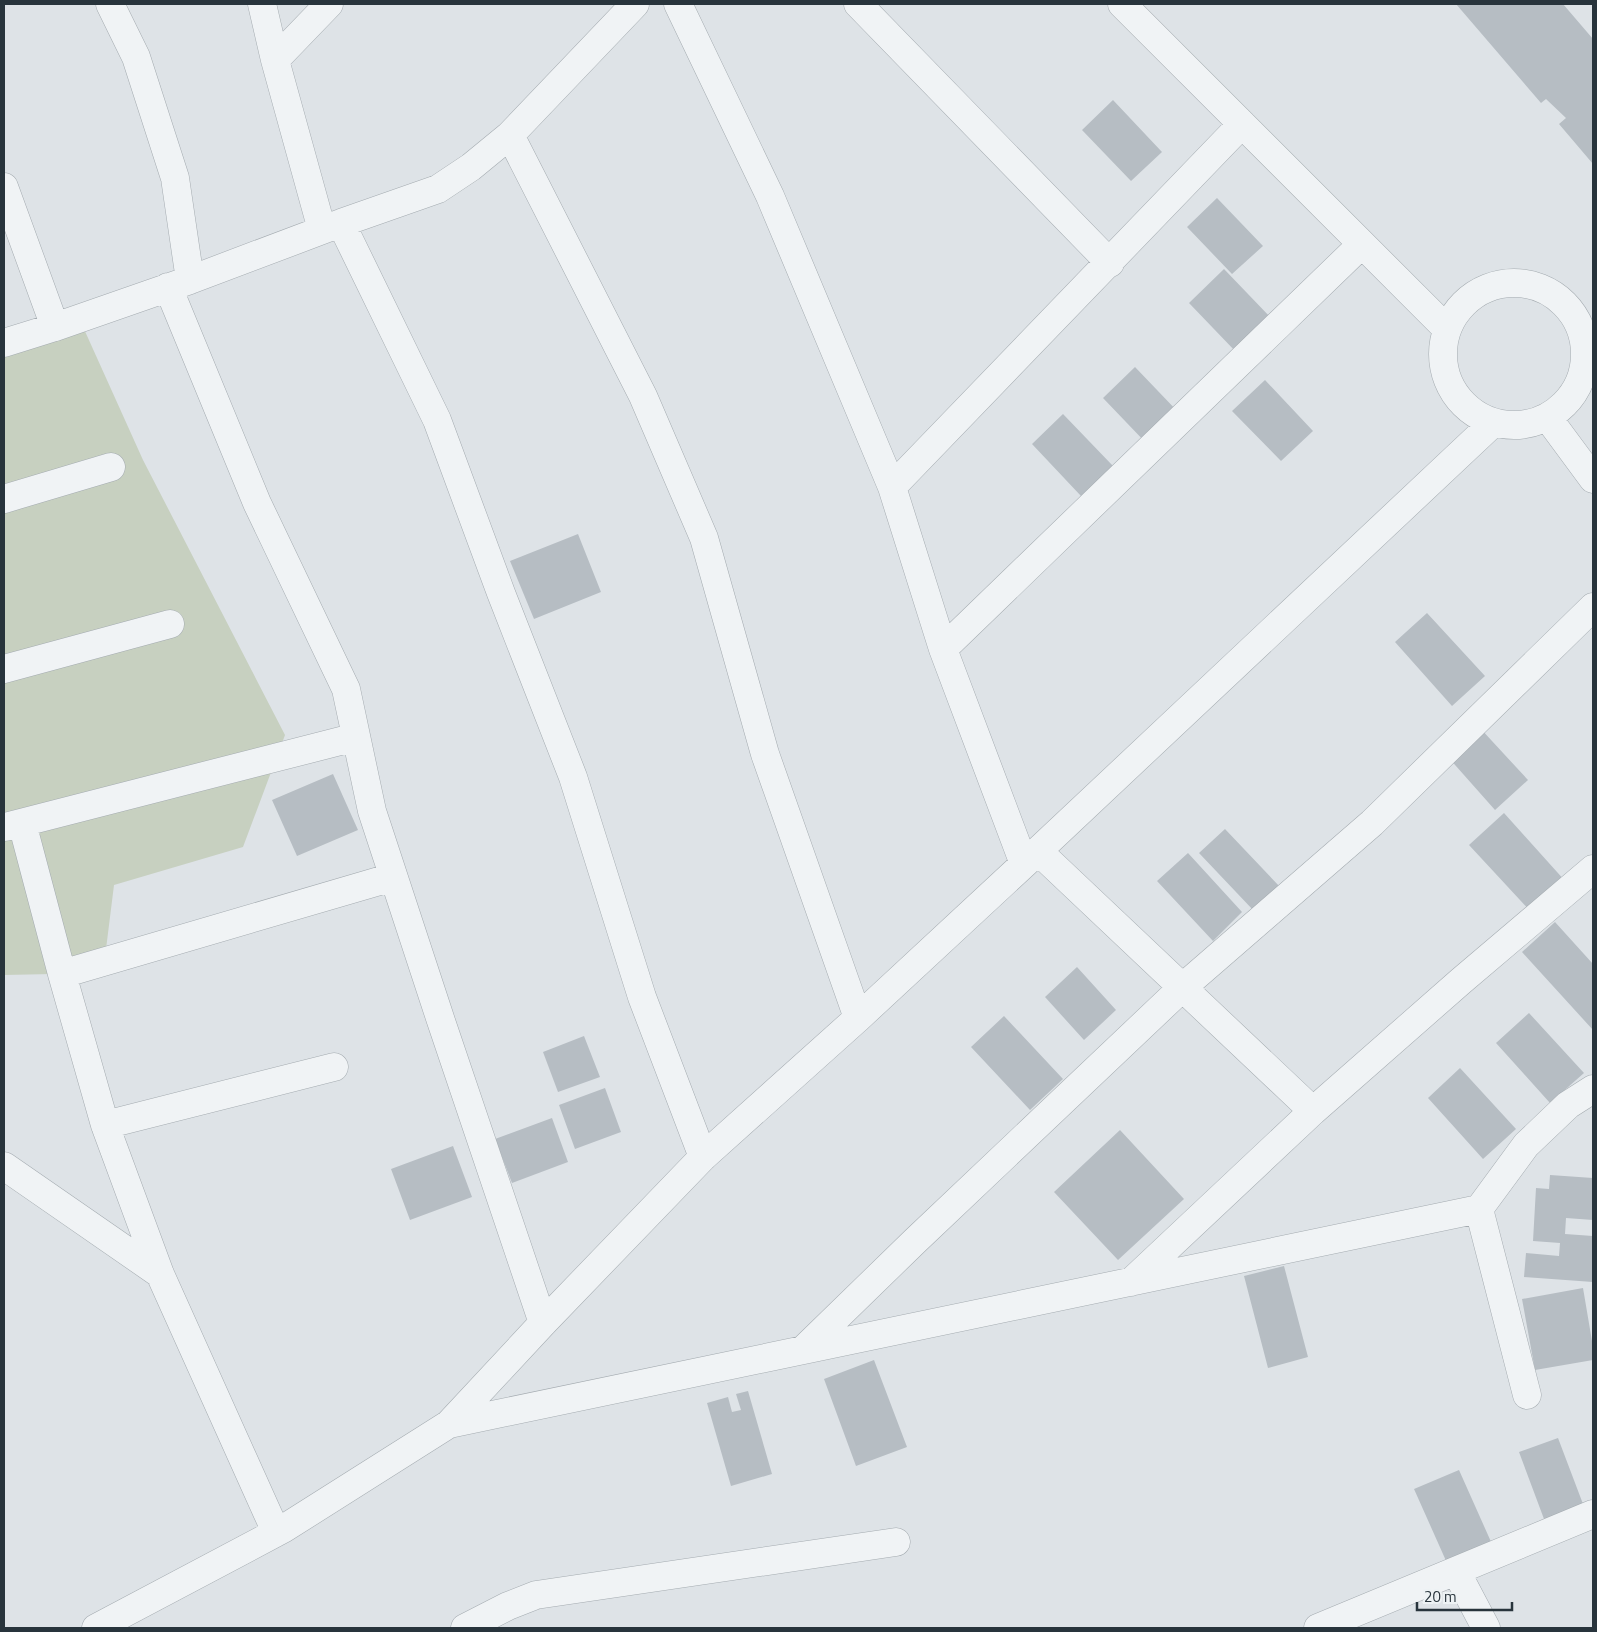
<svg xmlns="http://www.w3.org/2000/svg" width="1597" height="1632" font-family="'Titillium Web',sans-serif">
<style>
.green{fill:#c7d0c0}
.building{fill:#b6bdc3}
.lines{fill:none;stroke-linecap:round;stroke-linejoin:round}
.minor-casing{stroke:#a4abb0;stroke-width:29}
.minor{stroke:#f0f3f5;stroke-width:28}
</style>
<rect width="100%" height="100%" fill="#dee3e7"/>
<path class="green" d="M79,318L143,460L285,735L243,847L114,885L103,973L4,975V344Z"/>
<path class="building" d="M1456,4H1563L1593,39V164L1559,124L1566,118L1546,99L1541,103Z
M1113,100L1162,152L1131,181L1082,130Z
M1217,198L1263,246L1232,274L1187,227Z
M1224,269L1272,319L1237,353L1189,303Z
M1135,367L1180,414L1148,445L1103,398Z
M1265,380L1313,431L1281,461L1232,411Z
M1063,414L1113,466L1081,496L1032,444Z
M578,534L601,592L534,619L510,561Z
M1427,613L1485,676L1452,706L1395,642Z
M1480,728L1528,780L1495,810L1448,757Z
M333,774L358,830L297,856L272,800Z
M1504,813L1566,882L1532,913L1469,845Z
M1225,829L1280,887L1254,911L1199,853Z
M1188,853L1242,912L1213,941L1157,881Z
M1555,922L1593,964V1030L1522,952Z
M1077,967L1116,1010L1084,1040L1045,997Z
M1529,1013L1584,1073L1550,1103L1496,1043Z
M1004,1016L1063,1079L1030,1110L971,1047Z
M584,1036L600,1077L558,1092L543,1052Z
M1460,1068L1516,1129L1483,1159L1428,1098Z
M605,1088L621,1132L575,1149L559,1105Z
M552,1118L568,1162L512,1183L495,1139Z
M1120,1130L1184,1199L1118,1260L1054,1192Z
M453,1146L472,1197L410,1220L391,1169Z
M1550,1175L1593,1178V1220L1566,1218L1565,1234L1593,1236V1282L1524,1277L1526,1253L1559,1256L1560,1243L1533,1241L1536,1188L1549,1189Z
M1284,1266L1308,1357L1268,1368L1244,1276Z
M1583,1288L1593,1347V1360L1535,1370L1522,1299Z
M874,1360L907,1447L856,1466L824,1379Z
M748,1391L772,1474L731,1486L707,1403L728,1397L732,1412L741,1410L736,1394Z
M1558,1438L1583,1504L1544,1519L1519,1452Z
M1459,1470L1492,1544L1447,1563L1414,1489Z"/>
<g class="lines">
<defs>
<path id="minor" d="M110,4L136,57L175,178L190,280
M262,4L275,60L322,230
M678,4L770,196L892,487L943,649L1024,864
M858,4L1110,263
M1122,4L1447,329
M275,60L329,4
M510,135L643,396L704,538L765,754L858,1018
M4,187L55,327
M341,223L437,420L501,593L573,777L642,997L703,1157
M1443 354a71 71 0 1 1 142 0a71 71 0 1 1-142 0Z
M168,287L257,503L346,689L372,811L441,1021L543,1323
M4,343L55,327L190,280L341,223L438,189L471,167L510,135L635,4
M1548,418L1593,479
M892,487L1242,124
M4,499L111,467
M943,649L1362,244
M4,669L170,624
M22,823L62,974L105,1125L160,1274L276,1532
M5,827L356,737
M1038,851L1313,1111
M62,974L393,877
M105,1125L334,1067
M4,1166L160,1274
M1479,1209L1527,1395
M1131,1282L1313,1111L1461,981L1593,869
M804,1349L915,1241L1183,987L1372,823L1593,607
M449,1424L1479,1209L1526,1145L1568,1105L1593,1089
M1456,1571L1486,1628
M96,1628L283,1529L449,1424L543,1323L703,1157L858,1018L1024,864L1493,423
M465,1628L508,1606L536,1595L896,1542
M1318,1628L1593,1514"/>
</defs>
<use href="#minor" class="minor-casing"/>
<use href="#minor" class="minor"/>
</g>
<rect width="1597" height="1632" fill="none" stroke="#28343c" stroke-width="10"/>
<path d="M1417 1602v8h95v-8" fill="none" stroke="#28343c" stroke-width="2.5"/>
<text x="1424" y="1602" font-size="15" fill="#28343c" stroke="#edf2f4" stroke-width="4" paint-order="stroke">20 m</text>
</svg>
